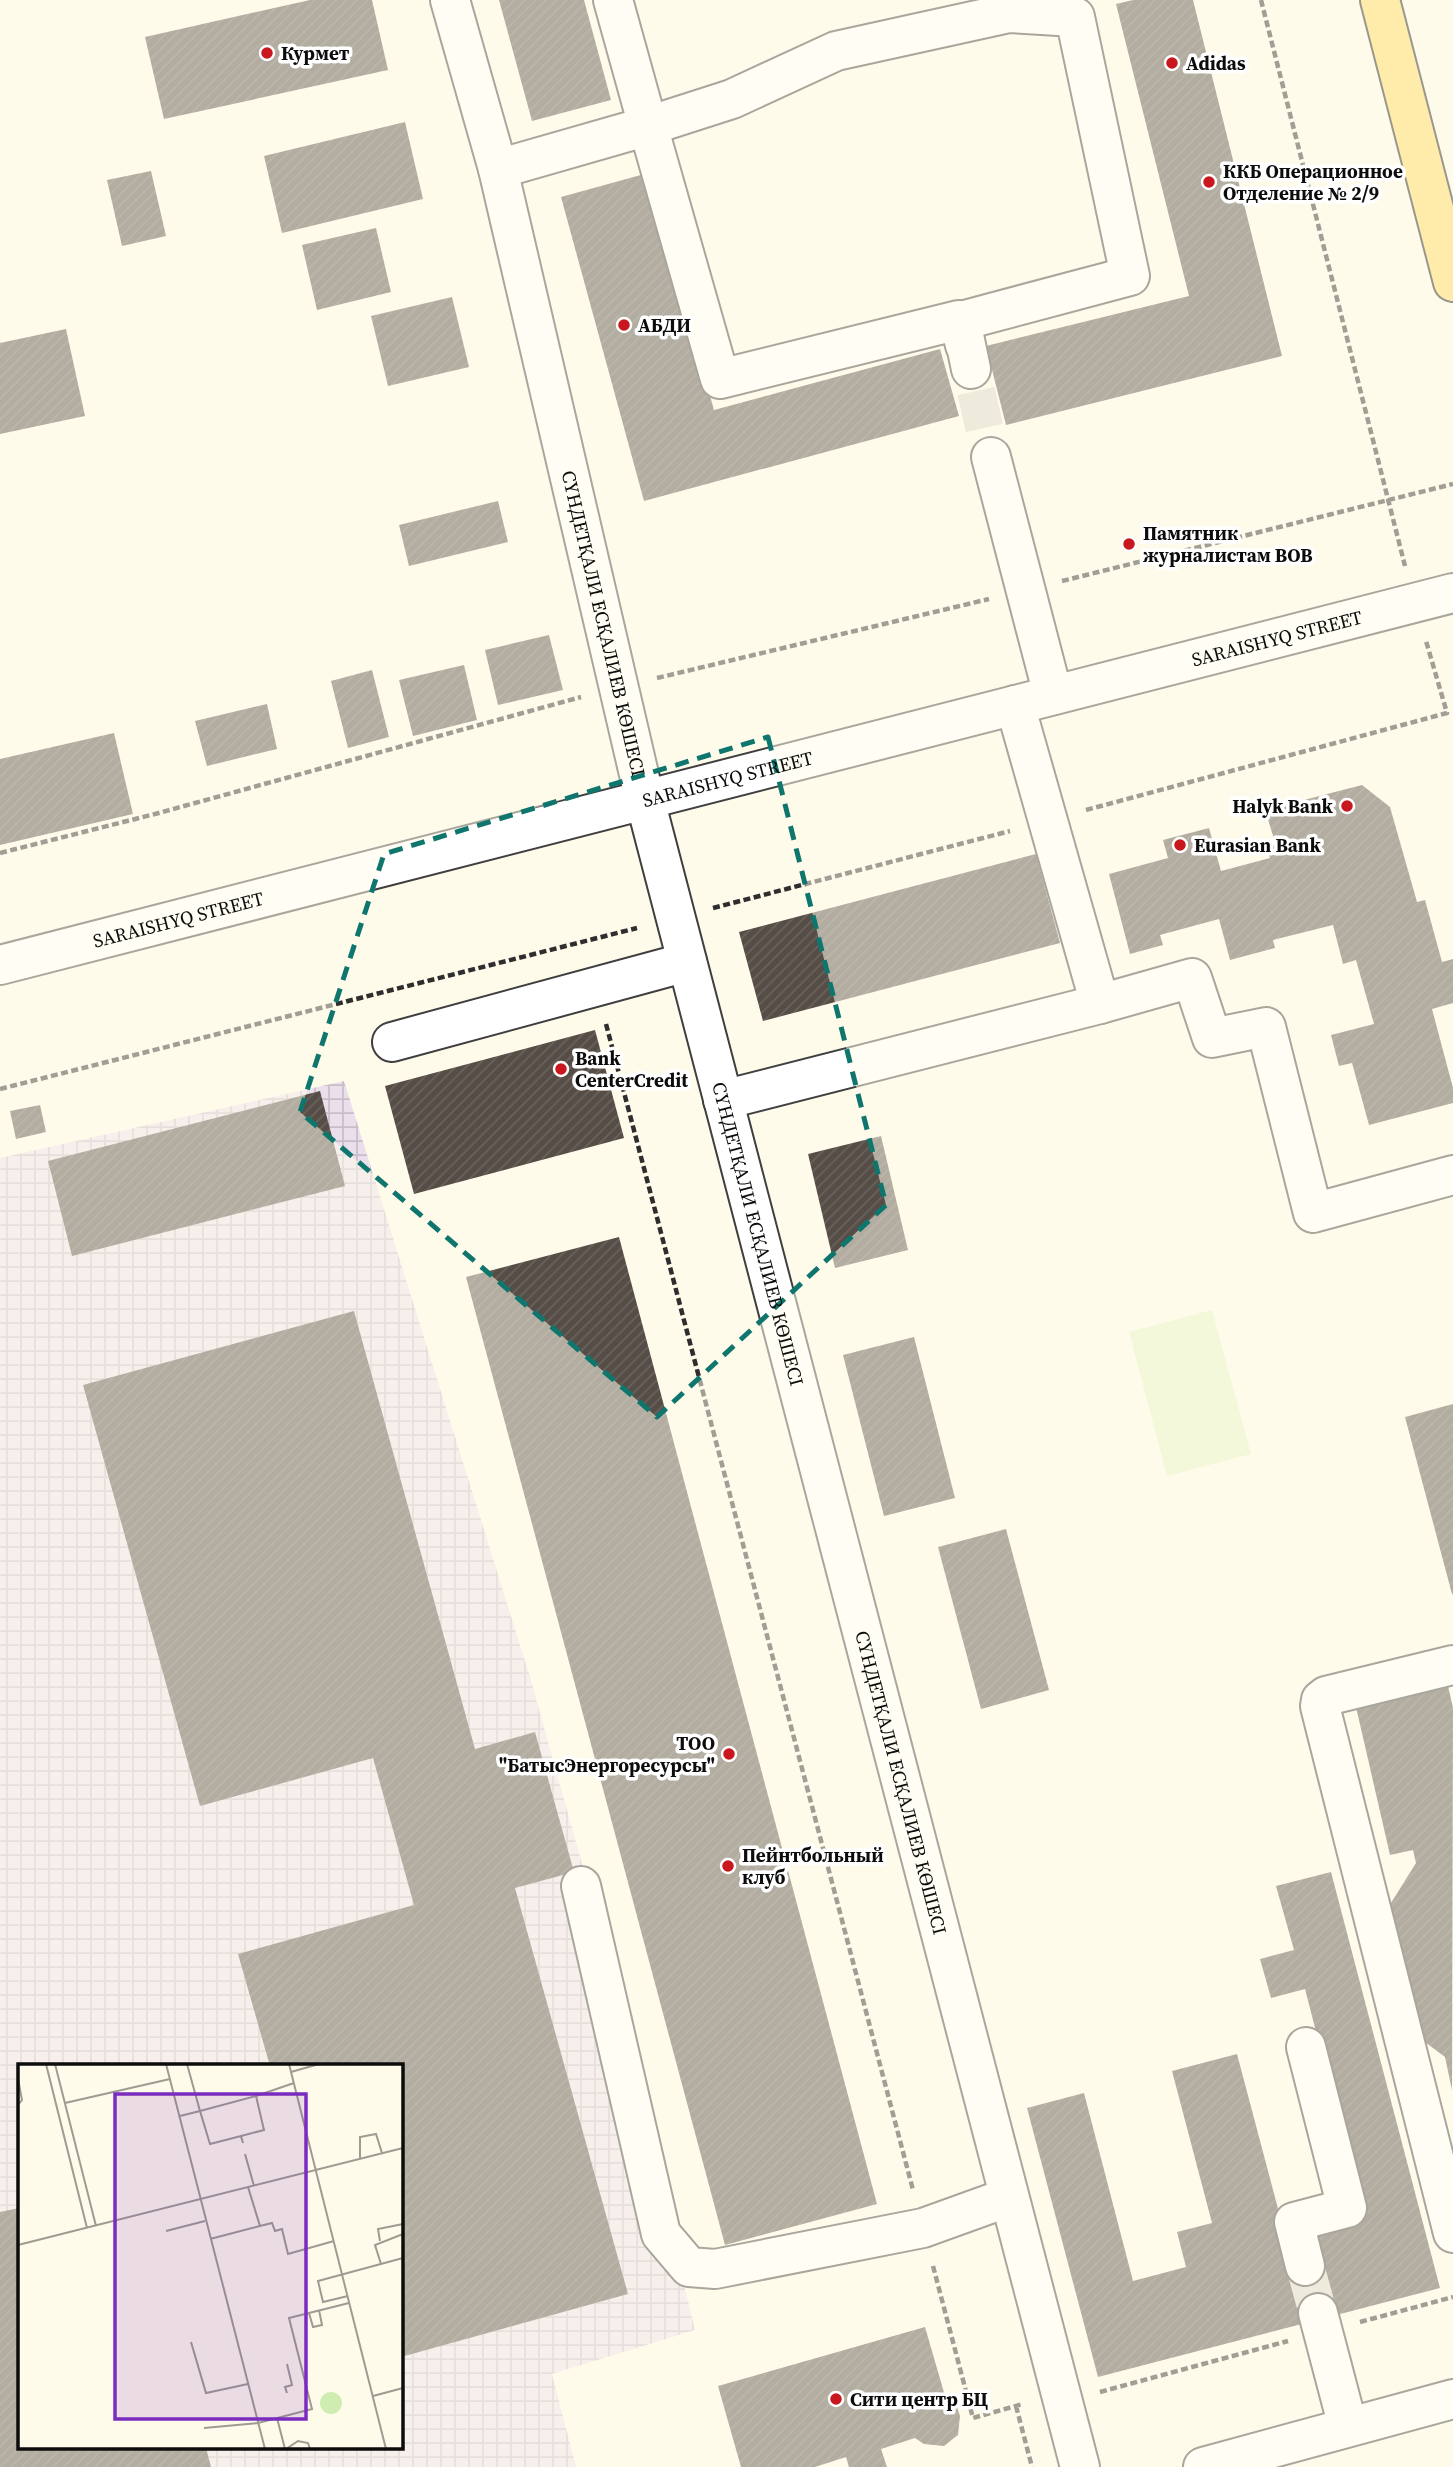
<svg xmlns="http://www.w3.org/2000/svg" width="1453" height="2467" font-family="'Source Serif 4',serif">
<style>
.industrial{fill:url(#industrial-grid);fill-rule:evenodd}
.pitch{fill:#e2f3c4}
.building{fill:url(#building-hatch)}
.lines{fill:none;stroke-linecap:round;stroke-linejoin:round}
.minor-tunnel{stroke:#dbd7ca;stroke-width:38;stroke-dasharray:38 19;stroke-linecap:butt}
.minor-casing{stroke:#3f3f3f;stroke-width:42}
.major-casing{stroke:#1d1d1d;stroke-width:42}
.path{stroke:#2e2e2e;stroke-width:4.5;stroke-dasharray:7 3.5;stroke-linecap:butt}
.minor{stroke:#fff;stroke-width:38}
.major{stroke:#ffda5b;stroke-width:38}
.marked{fill:none;stroke:#0f766e;stroke-width:5;stroke-dasharray:14 9;stroke-linejoin:round}
.poi-dot{fill:#c9181d;stroke:#fff;stroke-width:2.5}
.labels{text-anchor:middle;stroke-width:7;stroke-linejoin:round;paint-order:stroke}
.poi-label{font-size:19px;font-weight:bold;fill:#0c0c0c;stroke:#fff;text-anchor:start}
.street-label{font-size:19px;fill:#0c0c0c;stroke:#fff}
.inset-road{fill:none;stroke:#9e9b92;stroke-width:2}
.view{fill:#7b2cbf;fill-opacity:0.15;stroke:#7b2cbf;stroke-width:3.5}
.inset-edge{fill:none;stroke:#0c0c0c;stroke-width:3.5}
</style>
<defs>
<pattern id="industrial-grid" width="8" height="8" patternUnits="userSpaceOnUse" patternTransform="scale(1.75)"><rect width="8" height="8" fill="#ebdfec"/><path d="M0 4h8M4 0v8" fill="none" stroke="#c8bec9"/></pattern>
<pattern id="building-hatch" width="6" height="6" patternUnits="userSpaceOnUse" patternTransform="scale(1.75)"><rect width="6" height="6" fill="#564d47"/><path d="M-1 1l2-2M0 6l6-6M5 7l2-2" fill="none" stroke="#69625d"/></pattern>
</defs>
<rect width="100%" height="100%" fill="#fffbeb"/>
<path class="industrial" d="M344,1081L530,1677L592,1900L695,2330L552,2374L576,2467H0V1158ZM19,2066H401V2448H19Z"/>
<path class="pitch" d="M1212,1310L1251,1454L1167,1476L1129,1332Z"/>
<path class="building" d="M310,0H372L388,70L164,119L145,37Z
M499,0H584L611,100L532,121Z
M1133,0H1193L1282,356L1006,425L986,346L1189,296L1116,4Z
M405,122L423,199L282,233L264,156Z
M151,171L166,236L122,246L107,180Z
M648,173L714,410L940,349L959,416L644,501L561,197Z
M376,228L391,292L317,310L302,245Z
M452,297L469,367L388,386L371,316Z
M66,329L85,416L0,434V343Z
M498,501L508,542L409,566L399,525Z
M549,635L563,690L498,705L485,650Z
M464,665L477,720L413,736L399,680Z
M372,670L389,737L348,748L331,681Z
M267,704L277,749L207,766L195,721Z
M114,733L133,814L0,845V759Z
M1362,785L1390,807L1417,902L1425,900L1442,962L1453,959V1003L1432,1009L1453,1088V1103L1369,1125L1352,1063L1339,1066L1331,1035L1374,1024L1356,960L1343,964L1333,925L1273,940L1275,948L1230,960L1219,919L1160,935L1163,945L1130,954L1109,874L1168,858L1163,840L1209,828L1221,871L1270,858L1267,847L1276,845L1265,810Z
M1036,854L1060,943L763,1021L739,932Z
M595,1030L624,1138L414,1194L385,1086Z
M320,1091L345,1186L72,1256L48,1161Z
M40,1105L46,1132L16,1139L10,1111Z
M881,1136L908,1250L835,1268L808,1154Z
M619,1237L877,2204L725,2245L466,1277Z
M354,1311L475,1749L535,1732L574,1872L515,1888L628,2294L401,2357V2066H270L238,1954L414,1905L373,1758L200,1806L83,1385Z
M914,1337L955,1498L884,1516L843,1355Z
M1453,1404V1594H1452L1405,1417Z
M1006,1529L1049,1690L981,1709L938,1547Z
M1448,1686L1453,1708L1452,2090L1445,2057L1417,2036L1386,1911L1416,1863L1413,1850L1390,1855L1356,1707Z
M1331,1872L1440,2288L1098,2377L1027,2108L1084,2093L1133,2281L1186,2267L1177,2232L1212,2223L1172,2071L1237,2054L1294,2269L1309,2231L1364,2217L1305,1989L1271,1998L1260,1959L1294,1950L1276,1886Z
M19,2208V2448H206L211,2467H0V2212Z
M925,2327L945,2396L955,2401L960,2416L958,2435L944,2446L924,2444L915,2438L881,2449L887,2467H849L846,2457L815,2467H741L718,2386Z"/>
<g class="lines">
<path class="minor-tunnel" d="M976,391L991,457
M1305,2266L1318,2313"/>
<defs>
<g id="minor">
<path id="s1" d="M450,0L498,169L645,800L1080,2467"/>
<path d="M613,0L648,126L732,99L836,51L1009,13L1075,17L1130,276L961,321L971,369"/>
<path d="M498,169L648,126L720,379L959,320L965,345"/>
<path d="M991,457L1053,695"/>
<path d="M1015,705L1100,1004L1192,978L1212,1038L1266,1027L1313,1213L1453,1175"/>
<path id="s2" d="M0,965L1453,593"/>
<path d="M392,1042L687,962"/>
<path d="M723,1100L1100,1004"/>
<path d="M1453,1665L1326,1696L1321,1700L1320,1706L1453,2233"/>
<path d="M581,1886L661,2234L689,2267L715,2269L923,2228L1009,2197"/>
<path d="M1305,2266L1294,2222L1347,2208L1306,2047"/>
<path d="M1318,2313L1348,2427"/>
<path d="M1203,2467L1453,2399"/>
</g>
<path id="major" d="M1380,0L1453,282"/>
</defs>
<use href="#minor" class="minor-casing"/>
<use href="#major" class="major-casing"/>
<path class="path" d="M1261,0L1405,566
M1062,581L1453,484
M657,678L989,599
M1086,810L1447,713L1426,641
M0,853L155,814L581,697
M713,908L1010,831
M606,1024L913,2190
M0,1089L637,928
M933,2266L973,2418L1023,2404
M1360,2322L1453,2297
M1100,2392L1288,2341
M1016,2406L1032,2467"/>
<use href="#minor" class="minor"/>
<use href="#major" class="major"/>
</g>
<path d="M0 0H1453V2467H0ZM768,737L886,1205L657,1417L300,1112L384,854Z" fill="#fffbeb" fill-opacity=".55" fill-rule="evenodd"/>
<path class="marked" d="M768,737L886,1205L657,1417L300,1112L384,854Z"/>
<g class="poi-dot">
<circle cx="267" cy="53" r="7"/>
<circle cx="1172" cy="63" r="7"/>
<circle cx="1209" cy="182" r="7"/>
<circle cx="624" cy="325" r="7"/>
<circle cx="1129" cy="544" r="7"/>
<circle cx="1347" cy="806" r="7"/>
<circle cx="1180" cy="845" r="7"/>
<circle cx="561" cy="1069" r="7"/>
<circle cx="729" cy="1754" r="7"/>
<circle cx="728" cy="1866" r="7"/>
<circle cx="836" cy="2399" r="7"/>
</g>
<g class="labels">
<g class="poi-label">
<text x="281" y="60">Курмет</text>
<text x="1186" y="70">Adidas</text>
<text x="1223" y="178">ККБ Операционное<tspan x="1223" dy="22">Отделение № 2/9</tspan></text>
<text x="638" y="332">АБДИ</text>
<text x="1143" y="540">Памятник<tspan x="1143" dy="22">журналистам ВОВ</tspan></text>
<text x="1333" y="813" text-anchor="end">Halyk Bank</text>
<text x="1194" y="852">Eurasian Bank</text>
<text x="575" y="1065">Bank<tspan x="575" dy="22">CenterCredit</tspan></text>
<text x="715" y="1750" text-anchor="end">ТОО<tspan x="715" dy="22">"БатысЭнергоресурсы"</tspan></text>
<text x="742" y="1862">Пейнтбольный<tspan x="742" dy="22">клуб</tspan></text>
<text x="850" y="2406">Сити центр БЦ</text>
</g>
<g class="street-label">
<text dy="7" stroke="none"><textPath href="#s1" startOffset="642">СҮНДЕТҚАЛИ ЕСҚАЛИЕВ КӨШЕСІ</textPath></text>
<text dy="7" stroke="none"><textPath href="#s2" startOffset="1318">SARAISHYQ STREET</textPath></text>
<text dy="7" stroke="none"><textPath href="#s2" startOffset="751">SARAISHYQ STREET</textPath></text>
<text dy="7" stroke="none"><textPath href="#s2" startOffset="184">SARAISHYQ STREET</textPath></text>
<text dy="7" stroke="none"><textPath href="#s1" startOffset="1272">СҮНДЕТҚАЛИ ЕСҚАЛИЕВ КӨШЕСІ</textPath></text>
<text dy="7" stroke="none"><textPath href="#s1" startOffset="1839">СҮНДЕТҚАЛИ ЕСҚАЛИЕВ КӨШЕСІ</textPath></text>
</g>
</g>
<g transform="translate(18 2064)">
<rect width="385" height="385" fill="#fffbeb"/>
<path d="M302 339a11 11 0 1 1 22 0a11 11 0 1 1-22 0Z" fill="#cfedb1"/>
<path class="inset-road" d="M28,0L69,164M37,0L78,162M148,0L247,385M169,0L182,47L238,32L246,66L223,72L225,79M271,0L368,385M273,8L301,0M0,15L4,36L0,41M238,32L276,19M47,39L152,15M162,52L182,47L192,80L223,72L224,76M227,90L236,122M342,94V73L358,70L364,89M230,123L242,162L254,159L257,167L264,165L270,190L316,177M148,167L187,157M192,175L242,162M362,177L360,165L385,160M0,181L385,84M363,200L357,181L385,170M330,232L305,238L300,217L385,194M291,249L295,263L304,261L301,246M173,278L188,329L230,320M269,329L267,323L274,321L269,300M355,332L385,324M259,354L267,385M186,364L240,359L294,345L271,254L331,239M268,385L280,377L290,379L292,385"/>
<path class="view" d="M97,30H288V355H97Z"/>
<rect width="385" height="385" class="inset-edge"/>
</g>
</svg>
